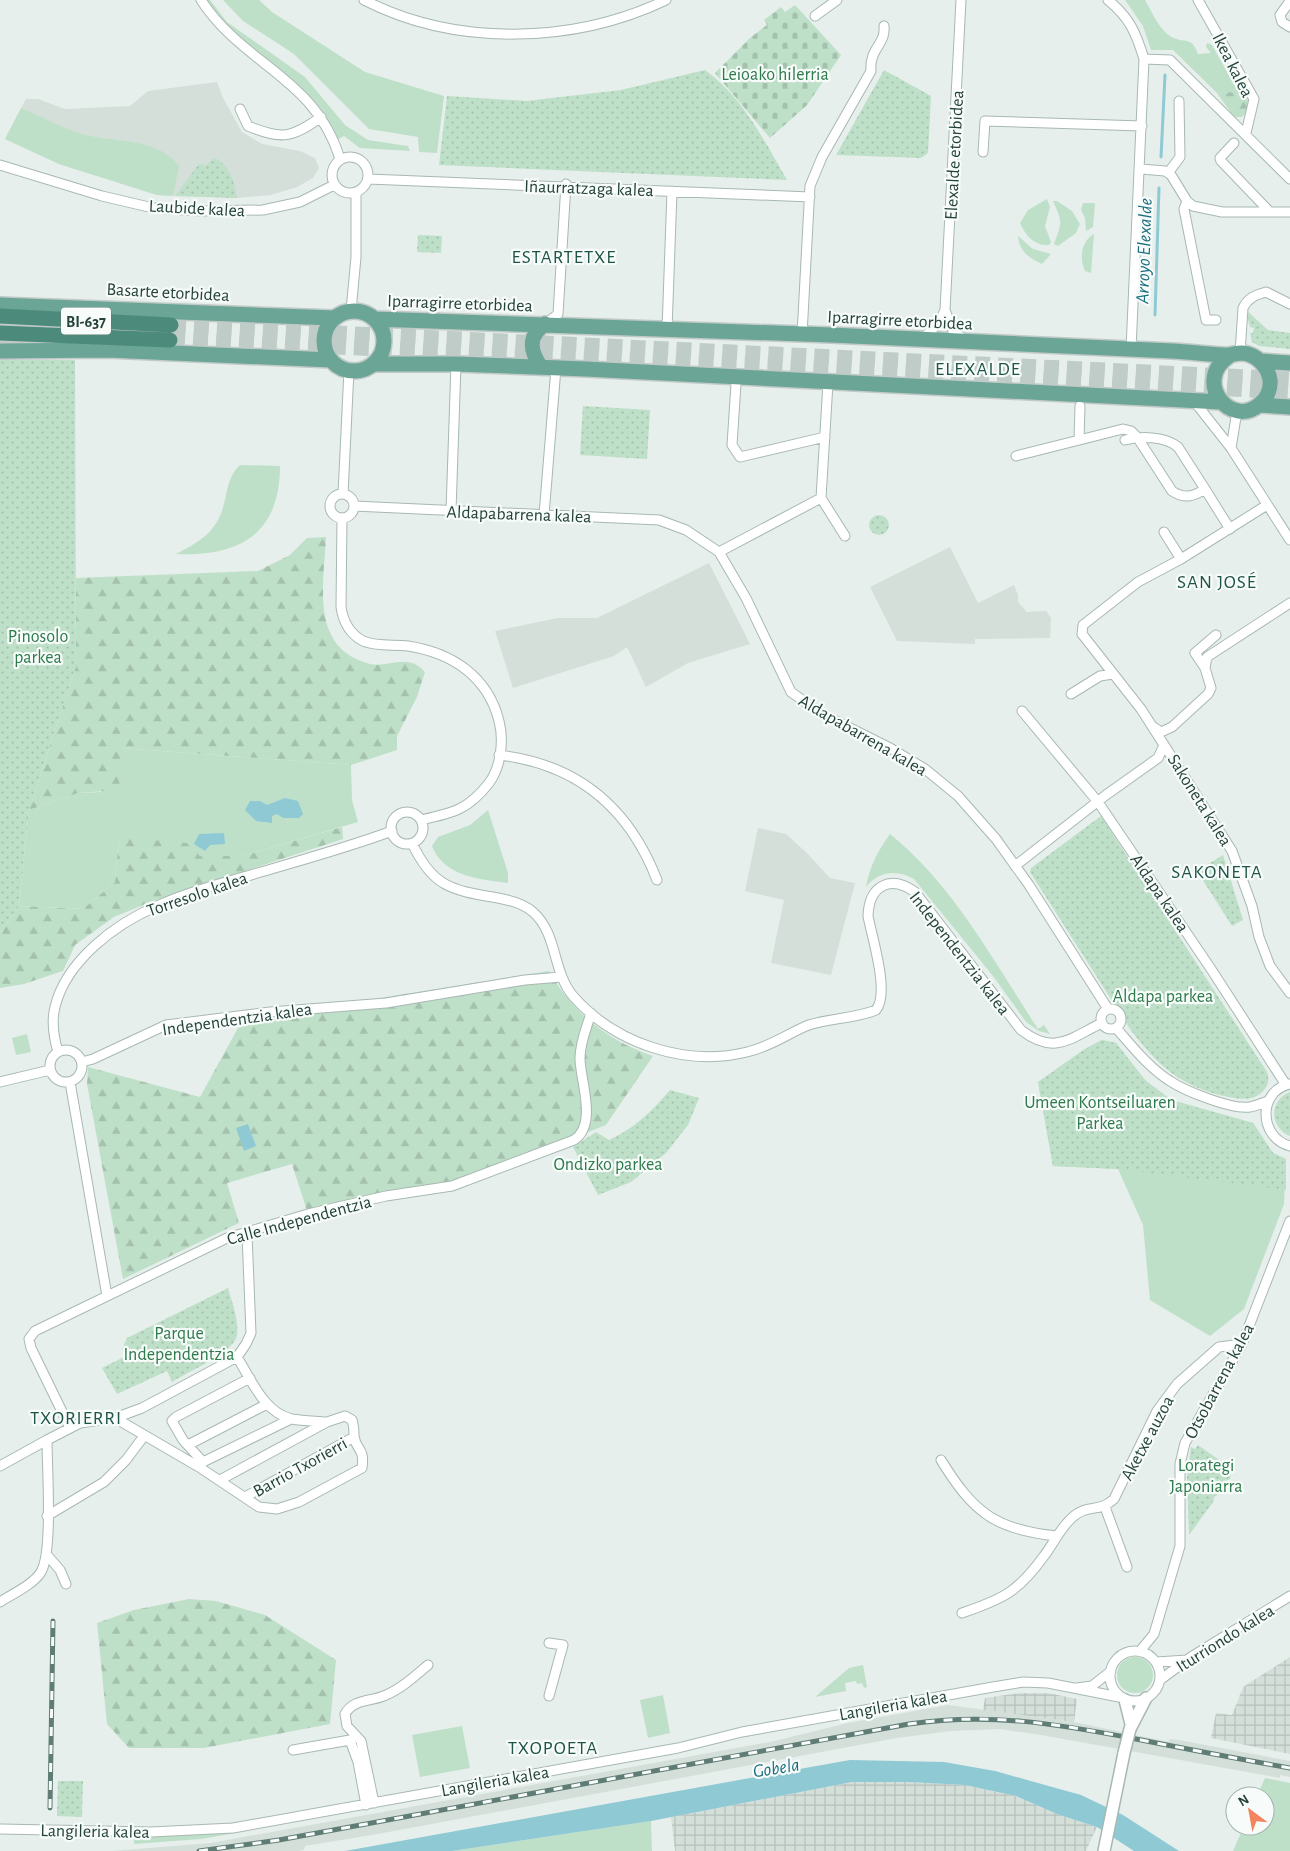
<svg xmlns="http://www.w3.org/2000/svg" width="1290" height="1851" font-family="'Alegreya Sans',sans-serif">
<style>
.built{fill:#d4dfda}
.industrial{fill:url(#industrial-grid)}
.grass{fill:#bfe0c8}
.forest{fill:url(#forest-firs)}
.cemetery{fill:url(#cemetery-stones)}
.park{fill:url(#park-dots)}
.water{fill:#8ec9d4}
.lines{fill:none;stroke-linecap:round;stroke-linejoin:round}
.stream{stroke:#8ec9d4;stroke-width:3}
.trunk-tunnel{stroke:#bfccc8;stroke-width:15;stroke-dasharray:15 8;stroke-linecap:butt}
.minor-casing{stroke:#a8b8b2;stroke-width:11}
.tertiary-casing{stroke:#a8b8b2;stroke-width:14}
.primary-casing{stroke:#c2cac8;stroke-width:18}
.trunk-casing{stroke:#c2cac8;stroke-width:18}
.minor{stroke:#fff;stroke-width:9}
.tertiary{stroke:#fff;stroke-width:11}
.primary{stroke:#6aa596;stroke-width:15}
.trunk{stroke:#4c8a7c;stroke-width:15}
.rail-casing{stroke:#5f7d75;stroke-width:5}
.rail{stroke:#f7fbf9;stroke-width:3;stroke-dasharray:9;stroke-linecap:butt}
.tertiary-bridge-casing{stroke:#a8b8b2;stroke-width:14;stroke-linecap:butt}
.tertiary-bridge{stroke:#fff;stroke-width:11}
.labels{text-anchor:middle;stroke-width:4.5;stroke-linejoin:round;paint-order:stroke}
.shield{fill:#f7fbf9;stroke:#637a73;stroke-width:1}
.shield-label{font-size:16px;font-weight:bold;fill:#24423a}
.street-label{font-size:18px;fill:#24423a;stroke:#f7fbf9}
.park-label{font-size:18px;fill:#2d7a4b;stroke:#f7fbf9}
.water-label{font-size:19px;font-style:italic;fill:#1c6f80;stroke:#f7fbf9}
.neighbourhood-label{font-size:19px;letter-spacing:1px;fill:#1f5548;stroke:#f7fbf9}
</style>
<defs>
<pattern id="industrial-grid" width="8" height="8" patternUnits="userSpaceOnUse" patternTransform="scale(1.25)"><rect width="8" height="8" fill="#d4dfda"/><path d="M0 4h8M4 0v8" fill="none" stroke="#b6c1bc"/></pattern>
<pattern id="forest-firs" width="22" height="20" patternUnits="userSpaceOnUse" patternTransform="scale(1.25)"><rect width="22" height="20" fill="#bfe0c8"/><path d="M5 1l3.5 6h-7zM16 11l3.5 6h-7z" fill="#a4c1ad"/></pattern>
<pattern id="cemetery-stones" width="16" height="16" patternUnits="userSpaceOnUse" patternTransform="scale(1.25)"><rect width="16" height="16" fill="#bfe0c8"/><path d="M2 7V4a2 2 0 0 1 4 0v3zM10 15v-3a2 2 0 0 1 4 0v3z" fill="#a4c1ad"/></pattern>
<pattern id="park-dots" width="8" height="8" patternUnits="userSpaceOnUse" patternTransform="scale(1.25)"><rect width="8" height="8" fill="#bfe0c8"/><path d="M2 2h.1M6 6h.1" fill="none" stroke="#a4c1ad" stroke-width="1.8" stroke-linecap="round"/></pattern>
</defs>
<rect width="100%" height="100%" fill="#e6efeb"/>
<path class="built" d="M217,82L223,98L242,132L262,144L300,151L315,158L319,168L313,178L297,187L271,195L237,198L157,195L59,164L5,139L26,99H38L65,109L130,106L148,91Z
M950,547L978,603L1014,585L1018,595V602L1027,612L1046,611L1051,618L1050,638L975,639V644L897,641L870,587Z
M709,563L750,644L688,663L646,687L627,647L614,656L513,688L495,631L558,618H597Z
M758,828L786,834L808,854L830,878L855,883L831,975L771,963L784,900L745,891Z
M948,1705L1074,1722L1169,1742V1739L1179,1740L1290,1761V1777L1280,1775V1778L1041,1735L1000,1729L951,1731L897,1738L383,1833L305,1846L304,1850L299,1851H112L211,1843L770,1742L848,1723Z"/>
<path class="industrial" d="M1290,1657V1754L1211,1738L1216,1713L1232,1715L1243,1687Z
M1019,1693H1048L1077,1699L1074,1722L983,1710L985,1698Z
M852,1782H908L965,1785L1016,1796L1057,1814L1097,1827L1086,1851H675L671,1817Z"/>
<path class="grass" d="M204,0H210L227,22L305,77L345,125L368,140L408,146L410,151L360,148L344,136L337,140L316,105L237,38Z
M223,0H259L272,12L365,72L444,96L437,153L419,152L418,137L369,129L294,54L243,21Z
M1125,0H1145C1152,12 1159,29 1170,36C1184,45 1191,34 1198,54L1211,53L1206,47L1207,43L1212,45L1235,86L1236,92L1217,93L1173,50H1151L1143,26Z
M21,108C40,116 59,126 78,133C110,143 157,136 179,166L173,196L157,195L59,164L5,139Z
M1047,199L1050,207L1045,226L1051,242L1049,245C1034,246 1026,236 1020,223L1028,210Z
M1053,201H1057L1072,211L1080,224L1076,233L1058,246L1054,244C1062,221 1063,224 1053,201Z
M1083,203H1095L1093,227L1086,231L1085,218L1081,210Z
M1094,234L1091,273L1085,271C1079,259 1081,241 1094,234Z
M1018,236L1033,249L1051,254L1042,264C1029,258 1019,251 1018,236Z
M240,465L280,466C280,535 238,557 176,554C195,544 211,536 220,516C228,498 225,479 240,465Z
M120,748L351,765L352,800L358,822L242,856H200L119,837L115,882L83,909L19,906L29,810L78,793L102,792Z
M488,810L508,873V883C480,879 444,877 432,846L438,837L470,825Z
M890,834C954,886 993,960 1038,1029L1044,1025L1050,1034L1039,1031L1026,1022L993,976L914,879C897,869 878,871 866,887C870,866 877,852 890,834Z
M27,1034L31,1052L16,1055L12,1038Z
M1102,1040L1116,1043L1145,1080L1171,1100L1253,1123L1273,1153L1286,1159L1284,1204L1244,1309L1210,1336L1150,1300L1143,1225L1118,1169L1053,1166L1038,1082L1085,1049Z
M1117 1675a18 18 0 1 1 36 0a18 18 0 1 1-36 0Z
M863,1665L867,1687L864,1688L862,1683L857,1684L856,1681L845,1683L846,1691L815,1697L849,1668Z
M663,1695L670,1733L648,1738L640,1700Z
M462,1726L470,1768L420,1777L412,1735Z
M1265,1778L1290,1783V1851H1233L1244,1826H1265V1796H1257Z
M651,1821L652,1851H452Z
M236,1833L201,1839L134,1844V1837Z"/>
<path class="forest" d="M1235,86L1241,87C1248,97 1253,107 1242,117H1234L1217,93L1235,92Z
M326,537C324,584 309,649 370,664C383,667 399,659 412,663C417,664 422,669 425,672L417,697L397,736V750L351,765L121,748L119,790L78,793L29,810L76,666V578L258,571L290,555L307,538Z
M342,827L343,839L153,901L114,917L75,945L63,971L24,984L0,988V933L19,906L83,909L115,882L119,837L187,843L200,856H242Z
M549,971C572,1012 608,1041 653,1056L606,1125L452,1186L308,1214L292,1164L227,1183L239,1223L123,1279L87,1084L88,1067L200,1097L238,1028L323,1007Z
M189,1599L216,1601L265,1615L336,1660L330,1724L204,1748H129L107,1724L97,1623L134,1610Z"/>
<path class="cemetery" d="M795,5L841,55L807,105L770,138L715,73L750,38L767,25L764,20L781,7L785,12Z"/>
<path class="park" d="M705,70C741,95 766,143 787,180L439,165L447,96L526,101L621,90Z
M884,70L931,96L928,153L921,158L836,155Z
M214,158C229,163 235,183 237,198L175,196L199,164L206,165Z
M418,235L442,236L441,253L417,252Z
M1245,309L1268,330L1290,333V349L1259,346L1252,342L1250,333H1253L1254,328L1250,327Z
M0,360H75L76,666L29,810L19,906L0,933Z
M583,406L650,410L647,459L580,455Z
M869 525a10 10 0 1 1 20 0a10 10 0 1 1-20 0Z
M1101,816L1267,1072C1270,1080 1268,1087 1261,1093C1252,1101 1240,1099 1229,1097C1182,1088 1158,1066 1130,1029L1030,872L1031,868Z
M1223,855L1243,920L1232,926L1197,871Z
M1102,1040L1116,1043L1145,1080L1171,1100L1253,1123L1273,1153L1286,1159V1190L1118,1169L1053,1166L1038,1082L1085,1049Z
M670,1090L699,1098L688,1125L666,1153L631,1182L598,1195L573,1147L596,1132L609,1140C635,1128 651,1112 670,1090Z
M1290,1092V1136C1269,1127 1269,1100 1290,1092Z
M228,1288C232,1303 239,1320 237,1335C235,1352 187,1372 172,1382L167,1371L117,1394L102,1368L126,1356L122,1349L127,1338Z
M1198,1445L1222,1462L1231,1472L1230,1479L1225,1481L1224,1487L1220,1489L1219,1494L1214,1497L1213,1502L1189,1535L1187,1477L1191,1447L1195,1449Z
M58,1781H83L82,1817L57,1816Z"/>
<path class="water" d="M285,798L298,801L303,814L299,818H283L277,814L272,816V823L256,821L245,810L250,801H260L267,805Z
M224,833L225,844L210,845L205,851L194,844L199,834Z
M248,1124L256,1146L244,1151L236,1128Z
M850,1760L944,1762L995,1771L1081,1795L1123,1815L1179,1851H1134L1097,1827L1057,1814L1016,1796L965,1785L908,1782H852L651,1821L452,1851H345Z"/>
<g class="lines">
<path class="stream" d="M1161,157L1165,75
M1155,315L1159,188"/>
<path class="trunk-tunnel" d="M171,325L1290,379
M170,340L784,366L1290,392"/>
<defs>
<path id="minor" d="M201,0C244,66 315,77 340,159
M364,0C456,47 574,44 666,0
M1108,0C1130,18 1136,33 1144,59L1131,349
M1198,0L1254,99L1246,133
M1290,1L1280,15L1282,22L1290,27
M815,16L837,0
M1144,59L1170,60L1290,179
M240,109L248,126C282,140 292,138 321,117
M1234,143L1220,158L1221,161L1269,211
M983,152L985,121L1142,126
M332 175a18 18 0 1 1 36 0a18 18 0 1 1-36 0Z
M0,165L102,196L153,208L201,211L263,210L300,202L334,185
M1141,169L1165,171L1171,175L1187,201L1193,206L1222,212H1290
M1168,173L1180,157L1179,101
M368,179L810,197
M1187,201L1184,209L1206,320H1216
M945,310L953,331L965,340
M351,311L356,257V193
M545,324L558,314L566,184
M667,330L672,191
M802,335L810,186L822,157L871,71C869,48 886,45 884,26
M922,339L939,323L945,310L961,0
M1240,353L1243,308C1248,298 1255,295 1266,292L1290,304
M828,383L821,498L845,536
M736,384L732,445L740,457L825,437
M1194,401L1231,448
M1237,411L1231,448L1290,540
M1079,440L1080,406
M1016,456L1123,429L1131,431L1137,437L1172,491C1184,499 1193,497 1205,489L1178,447C1165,436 1140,436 1125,440
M1205,489L1230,529
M343,494L349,370
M330 506a12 12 0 1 1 24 0a12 12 0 1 1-24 0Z
M1267,505L1181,559L1138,582L1083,625L1082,634L1141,709L1232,851L1252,906L1259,937L1270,966L1290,993
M354,506L659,520L686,530L719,552L746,598L791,692L822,714L890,748L925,769L958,796L996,839L1029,885L1108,1009
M451,511L456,364
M544,515L556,368
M342,518L341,607C343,621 350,634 363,641C377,647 394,644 408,646C453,653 488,677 499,721C504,740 501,767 489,783C468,810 453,813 421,820
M1164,532L1181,559
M719,552L821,498
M1205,668L1207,657L1290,603
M1071,694L1100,676L1113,674
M1022,711L1098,802L1211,969L1286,1085
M1152,726L1161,732L1172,727L1208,694L1211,688L1205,668L1195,653L1216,635
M499,755C577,764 629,808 657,880
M391 828a16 16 0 1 1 32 0a16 16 0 1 1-32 0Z
M412,843C433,888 452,890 498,898C509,900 524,904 533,912C558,934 552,971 573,996C615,1044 686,1067 747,1052C769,1047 786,1035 806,1026C828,1018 854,1019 876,1010C890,993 872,938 868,916C869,886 890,874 915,892L1021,1030C1055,1056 1070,1038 1102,1023
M1015,866L1106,795L1158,758L1164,745
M1101 1019a10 10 0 1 1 20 0a10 10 0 1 1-20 0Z
M1116,1028C1132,1046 1149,1068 1170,1081C1185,1091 1232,1110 1250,1107C1256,1106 1262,1103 1268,1101
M50 1066a16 16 0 1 1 32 0a16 16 0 1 1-32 0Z
M58,1052C54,1038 51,1022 55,1007C66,961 115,924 157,906C190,891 227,882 261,872C305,859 349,847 392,831
M82,1062L93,1059L166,1025L270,1012L386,1003L525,980L561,977
M0,1082L50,1070
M70,1082L107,1296
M1290,1084C1257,1091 1259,1138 1290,1146
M237,1357C251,1379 264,1413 292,1419C303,1421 316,1421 327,1422
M115,1418L199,1467L259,1507L277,1509L299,1502L362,1468C365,1447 356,1451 354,1436C354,1430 354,1426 352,1420L345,1416L327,1422L220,1480
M70,1428L31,1348L29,1339L35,1331L227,1238L308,1214L386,1196L452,1186L574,1140C598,1124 580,1081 580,1058C580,1042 587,1027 591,1013
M188,1445L267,1404
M941,1460C973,1512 995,1530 1057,1536
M203,1462L183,1440L172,1421L176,1417L250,1378
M0,1466L47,1440
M200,1467L203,1462L291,1419
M245,1497L354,1437
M1105,1507L1127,1567
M47,1516L104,1482L126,1460L144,1436
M47,1555L60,1570L66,1584
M0,1602C12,1594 33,1585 41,1572C53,1552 47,1468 47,1440L80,1423L115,1418L142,1408L237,1357L246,1344L251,1333L247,1234
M962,1613C1003,1599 1018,1592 1044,1556C1054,1543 1061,1526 1074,1516C1088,1504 1099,1513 1114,1499L1157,1411L1177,1384L1219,1347L1242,1344
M549,1643L563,1645L549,1696
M1110 1676a25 25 0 1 1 50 0a25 25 0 1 1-50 0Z
M1140,1651L1154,1634L1180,1546V1464L1185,1443L1242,1344L1290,1221
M1157,1662L1187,1660
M1160,1680L1191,1657L1290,1596
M1077,1688L1092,1686L1111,1671
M293,1750L350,1740L358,1762L366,1805
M374,1803L361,1741L347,1726L345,1714C354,1698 372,1702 386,1695C402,1688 415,1676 428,1665
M0,1829L151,1832L233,1828L678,1748L742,1732L993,1687L1023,1682L1048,1683L1119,1697"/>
<path id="tertiary" d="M1125,1700L1131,1724
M1130,1729L1146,1698
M1104,1851L1124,1753"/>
<path id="primary" d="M0,305L334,318
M324 341a30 30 0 1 1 60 0a30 30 0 1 1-60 0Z
M374,319L831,335L1172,351C1189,352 1206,354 1223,355C1229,356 1235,353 1242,353C1256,354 1268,366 1270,380C1271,389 1267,398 1260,404C1231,430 1192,381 1229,356
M0,351L108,350L331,360
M1260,361L1290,363
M373,364H456L586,369L1221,402
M541,367C530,351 527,337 545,324
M1260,405L1290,407"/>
<path id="trunk" d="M0,316L171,325
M0,333L170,340"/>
</defs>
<use href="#minor" class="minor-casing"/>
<use href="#tertiary" class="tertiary-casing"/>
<use href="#primary" class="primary-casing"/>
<use href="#trunk" class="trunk-casing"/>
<use href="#minor" class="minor"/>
<use href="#tertiary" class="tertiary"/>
<use href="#primary" class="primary"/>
<use href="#trunk" class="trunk"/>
<defs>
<path id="rail" d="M50,1808L53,1621
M199,1851L279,1840L909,1724C989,1712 1058,1724 1136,1739C1187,1749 1239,1759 1290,1768"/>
</defs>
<use href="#rail" class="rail-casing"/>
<use href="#rail" class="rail"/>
<defs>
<path id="tertiary-bridge" d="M1124,1753L1130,1729"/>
</defs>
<use href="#tertiary-bridge" class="tertiary-bridge-casing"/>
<use href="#tertiary-bridge" class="tertiary-bridge"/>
</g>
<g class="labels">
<rect class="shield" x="61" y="307.5" width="50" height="27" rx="4"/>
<g class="shield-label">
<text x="86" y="327">BI-637</text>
</g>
<g class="street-label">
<text transform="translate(1233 65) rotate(63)" y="6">Ikea kalea</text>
<text transform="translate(954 155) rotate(-87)" y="6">Elexalde etorbidea</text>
<text transform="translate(589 188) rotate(2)" y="6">Iñaurratzaga kalea</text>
<text transform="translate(197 208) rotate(3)" y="6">Laubide kalea</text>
<text transform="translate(168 292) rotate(3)" y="6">Basarte etorbidea</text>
<text transform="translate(460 303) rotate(2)" y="6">Iparragirre etorbidea</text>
<text transform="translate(900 320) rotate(3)" y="6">Iparragirre etorbidea</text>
<text transform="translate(519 514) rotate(2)" y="6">Aldapabarrena kalea</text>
<text transform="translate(863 735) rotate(30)" y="6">Aldapabarrena kalea</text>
<text transform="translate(1200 800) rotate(58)" y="6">Sakoneta kalea</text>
<text transform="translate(1160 893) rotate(56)" y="6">Aldapa kalea</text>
<text transform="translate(197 894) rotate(-19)" y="6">Torresolo kalea</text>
<text transform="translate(960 953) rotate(52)" y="6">Independentzia kalea</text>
<text transform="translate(237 1019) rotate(-8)" y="6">Independentzia kalea</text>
<text transform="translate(299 1220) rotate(-15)" y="6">Calle Independentzia</text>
<text transform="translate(1219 1381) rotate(-62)" y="6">Otsobarrena kalea</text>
<text transform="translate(1147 1438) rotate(-62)" y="6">Aketxe auzoa</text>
<text transform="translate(300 1467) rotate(-29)" y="6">Barrio Txorierri</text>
<text transform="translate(1225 1638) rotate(-32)" y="6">Iturriondo kalea</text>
<text transform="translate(893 1705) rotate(-10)" y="6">Langileria kalea</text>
<text transform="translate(495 1781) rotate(-10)" y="6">Langileria kalea</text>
<text transform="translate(95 1831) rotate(1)" y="6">Langileria kalea</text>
</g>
<g class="park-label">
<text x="775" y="80">Leioako hilerria</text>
<text x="38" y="642">Pinosolo<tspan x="38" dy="21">parkea</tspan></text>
<text x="1163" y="1002">Aldapa parkea</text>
<text x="1100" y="1108">Umeen Kontseiluaren<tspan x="1100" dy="21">Parkea</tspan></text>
<text x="608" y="1170">Ondizko parkea</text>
<text x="179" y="1339">Parque<tspan x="179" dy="21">Independentzia</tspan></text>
<text x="1206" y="1471">Lorategi<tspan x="1206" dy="21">Japoniarra</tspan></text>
</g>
<g class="water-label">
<text transform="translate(1143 251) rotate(-88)" y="7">Arroyo Elexalde</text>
<text transform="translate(776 1767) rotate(-9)" y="7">Gobela</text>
</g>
<g class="neighbourhood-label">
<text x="564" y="263">ESTARTETXE</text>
<text x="978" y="375">ELEXALDE</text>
<text x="1217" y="588">SAN JOSÉ</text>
<text x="1217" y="878">SAKONETA</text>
<text x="76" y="1424">TXORIERRI</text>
<text x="553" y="1754">TXOPOETA</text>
</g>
</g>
<g transform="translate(1250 1811) rotate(328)"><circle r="24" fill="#f7fbf9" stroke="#a3b1ad"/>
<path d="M0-4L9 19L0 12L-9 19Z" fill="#f4845f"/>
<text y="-8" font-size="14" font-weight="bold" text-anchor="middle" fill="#24423a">N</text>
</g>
</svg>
